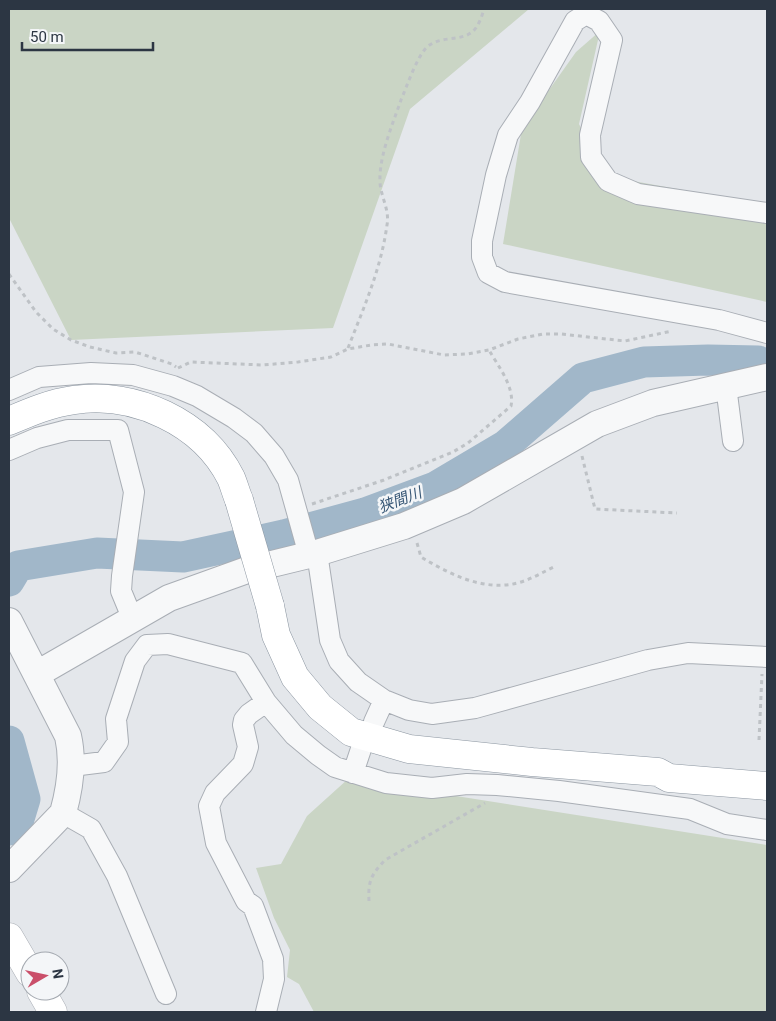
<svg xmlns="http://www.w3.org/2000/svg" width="776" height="1021" font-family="Roboto,'Noto Sans JP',sans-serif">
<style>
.green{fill:#cad5c5}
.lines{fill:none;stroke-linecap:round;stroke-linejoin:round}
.river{stroke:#a1b7c9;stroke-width:31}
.minor-casing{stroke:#a9aeb5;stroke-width:22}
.tertiary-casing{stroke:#a9aeb5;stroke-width:28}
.secondary-casing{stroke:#a9aeb5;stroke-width:29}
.motorway-casing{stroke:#8c96a1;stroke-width:29}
.path{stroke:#bec2c6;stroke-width:3;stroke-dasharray:4 4;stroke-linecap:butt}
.minor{stroke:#f7f8f9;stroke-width:20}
.tertiary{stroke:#f7f8f9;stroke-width:26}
.secondary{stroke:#fff;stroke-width:28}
.motorway{stroke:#fff;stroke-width:28}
.motorway-bridge-casing{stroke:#8c96a1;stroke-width:29;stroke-linecap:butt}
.motorway-bridge{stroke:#fff;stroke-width:28}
.labels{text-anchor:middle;stroke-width:5;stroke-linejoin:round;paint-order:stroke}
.water-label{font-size:15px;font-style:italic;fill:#375776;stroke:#f4f6f8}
</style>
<rect width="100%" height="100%" fill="#e4e7eb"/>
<path class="green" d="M9,9H529L410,109L333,328L71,340L9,218Z
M600,31L579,124L605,176L767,205V302L503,244L522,128L576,52Z
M348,779L767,845V1012H314L299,984L287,977L290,950L274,918L256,868L281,864L307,816Z"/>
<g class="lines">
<path class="river" d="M9,581L18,566L97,553L183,557L284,535L365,513L435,487L506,445L583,378L644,362L708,360L758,361L767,365
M9,741L25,799L18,822L9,830"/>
<defs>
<path id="minor" d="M767,213L638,194L608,181L591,157L590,135L612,40L599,21L586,14L575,21L530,102L508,135L496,175L482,241V257L488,273L505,282L719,320L767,333
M726,386L733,441
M9,390L39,377L91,373L133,375L173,386L197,396L234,418L254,433L274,456L288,480L309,555
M9,450L37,438L68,430H118L134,492L122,576L121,591L133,620
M317,553L330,640L339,661L358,682L384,700L409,710L432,714L475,708L648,660L688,653L767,657
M266,702L294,735L318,755L335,767L386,783L432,788L467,784L497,785L559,791L690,809L727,824L767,830
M374,722L384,700
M72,766L104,762L118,742L116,719L135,661L147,645L168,644L242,663L266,702L249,714L244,720L243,725L248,747L243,764L215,793L209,806L216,843L246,901L253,906L273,959L274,979L266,1012
M353,773L361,749
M63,813L91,829L117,876L166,994"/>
<path id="tertiary" d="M9,621L68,736C74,762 70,788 63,813L9,869
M37,674L169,598L247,570L317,553L404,526L463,501L597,424L653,403L767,377"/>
<path id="secondary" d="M9,937L30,973
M41,991L53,1012"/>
<path id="motorway" d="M9,421C30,412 51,403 74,400C134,391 203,422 231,478C234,485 236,493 239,500
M270,606L276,635L295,677L320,707L351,732L409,749L532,762L658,772L669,778L767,786"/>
</defs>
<use href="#minor" class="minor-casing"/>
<use href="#tertiary" class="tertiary-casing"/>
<use href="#secondary" class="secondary-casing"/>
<use href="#motorway" class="motorway-casing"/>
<path class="path" d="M9,274L36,312L53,329L71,340L90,347L116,353L135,352L172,364L176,367
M348,348C364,307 381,269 387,225C390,209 380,196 380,181C379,156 393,123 401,100C407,86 416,59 426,48C439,35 460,42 472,32C478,28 482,16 484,9
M178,368L191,362L263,365L298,362L331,357L348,349L371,345L388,344L444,355L467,354L489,350L518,339L543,334H561L625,341L672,331
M582,456L595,509L677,513
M312,504L384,480L453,452L468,443L511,406C515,387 498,366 489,350
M417,543L421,557C451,575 488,594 524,581C535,577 545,571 556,566
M759,740L762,674
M369,901C368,881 371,875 385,860L485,803"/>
<use href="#minor" class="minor"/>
<use href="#tertiary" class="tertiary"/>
<use href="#secondary" class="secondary"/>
<use href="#motorway" class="motorway"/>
<defs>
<path id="motorway-bridge" d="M239,500L270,606"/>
</defs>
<use href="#motorway-bridge" class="motorway-bridge-casing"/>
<use href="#motorway-bridge" class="motorway-bridge"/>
</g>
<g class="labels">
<g class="water-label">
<text transform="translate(400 500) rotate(-21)" y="5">狭間川</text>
</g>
</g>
<rect width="776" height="1021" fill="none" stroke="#2c3643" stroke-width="20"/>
<g transform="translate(45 976) rotate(81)"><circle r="24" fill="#f4f6f8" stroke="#a4a9b0"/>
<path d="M0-4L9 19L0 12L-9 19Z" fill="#ca4f6a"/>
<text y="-8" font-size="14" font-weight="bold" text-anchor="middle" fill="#2c3643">N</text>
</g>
<path d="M22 42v8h131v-8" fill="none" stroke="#2c3643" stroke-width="2.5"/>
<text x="30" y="42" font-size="15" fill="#2c3643" stroke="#f4f6f8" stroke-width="4" paint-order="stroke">50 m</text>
</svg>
